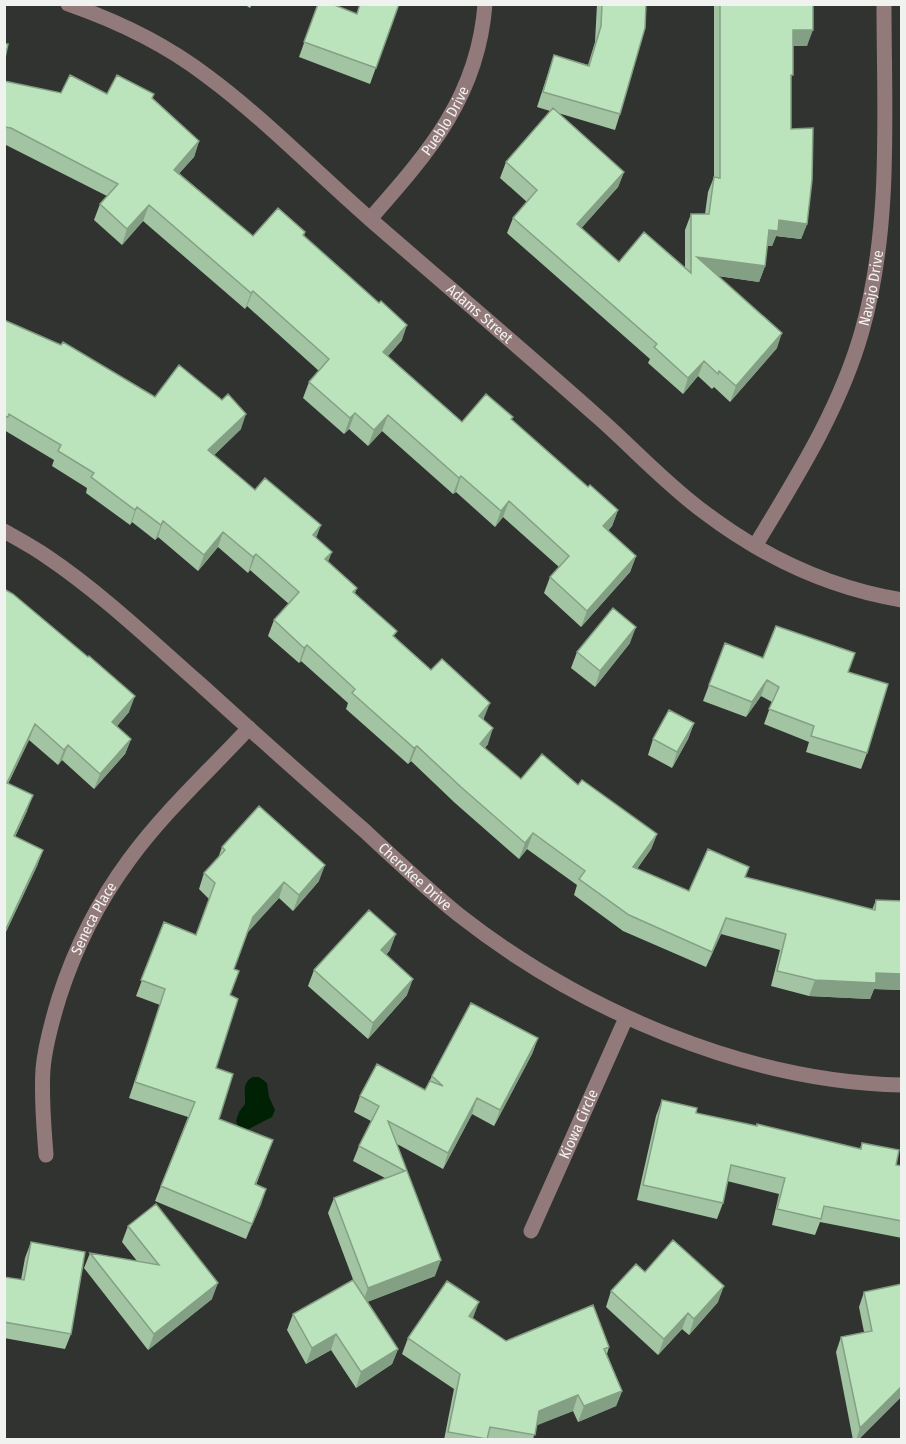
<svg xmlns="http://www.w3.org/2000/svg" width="906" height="1444" font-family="'Fira Sans Condensed',sans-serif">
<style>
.water{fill:#002103}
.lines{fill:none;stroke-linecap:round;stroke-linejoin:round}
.minor{stroke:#92797a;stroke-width:15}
.wall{fill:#a2c4a2}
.shaded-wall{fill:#84a084}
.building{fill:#bce4bc;stroke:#84a084;stroke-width:1.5}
.labels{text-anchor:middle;stroke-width:6;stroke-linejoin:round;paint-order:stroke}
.street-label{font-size:15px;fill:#f0f2ef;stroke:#303330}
</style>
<rect width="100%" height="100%" fill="#303330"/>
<path class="water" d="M253,1077H259L267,1083L269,1097L275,1110L272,1117L247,1130L238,1126L236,1121L239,1112L245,1104C246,1093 241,1083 253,1077Z"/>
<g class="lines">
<g class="minor">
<path id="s1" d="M68,4C117,21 165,44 207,76C265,119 316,172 371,220C447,286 524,351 599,418C634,449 666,484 704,512C762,556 829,588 902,600"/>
<path id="s2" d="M370,219C428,153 478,97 485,4"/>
<path id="s3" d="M4,531C18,539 33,547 46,556C101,593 150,640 200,684C255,734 310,783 366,832C396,860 427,889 459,915C580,1010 746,1082 902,1085"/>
<path id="s4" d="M755,546C796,478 840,409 862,331C892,226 884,112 884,4"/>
<path id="s5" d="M46,1155C44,1127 41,1098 43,1069C45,1045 52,1021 59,998C75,948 98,902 129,860C164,812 209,771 249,728"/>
<path id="s6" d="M531,1231L626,1018"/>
</g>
</g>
<path class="wall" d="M244,4H252L250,8Z
M318,4L357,14L399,4L370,84L299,57Z
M597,4H646L620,114L615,130L558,113L624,172L618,187L581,228L619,262L685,268V230L691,214H705L708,192L714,177V4H813L807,46H793L791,80V129L807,224L801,239L776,236L772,246H767L765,266L759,282L718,276L777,348L730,402L714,387L712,389L698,376L683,394L648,363L650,359L507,233L513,218L527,202L500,178L506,162L550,111L537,107L554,55L588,65L595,42Z
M4,81L61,93L107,94L152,98L199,141L194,157L179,173L253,236L305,232L304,236L402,340L388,356L462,422L512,420L588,487L618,510L612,526L608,531L636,556L630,572L581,627L544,593L550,577L559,567L503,517L495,527L456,492L453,494L382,431L368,446L349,429L344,434L303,398L309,382L319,371L247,306L245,309L143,221L122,245L94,220L100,204L107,196L4,144Z
M4,320L155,397L241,429L214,455L255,490L316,538L328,562L357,588L355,593L395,637L484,718L483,720L488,744L485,748L521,779L578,785L657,834L651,849L637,869L689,891L749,867L745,877L872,910L876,900L902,901V990L874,989L870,999L809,996L771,986L780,950L721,934L706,967L623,931L574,895L577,885L527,849L519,859L455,803L411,761L408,764L346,709L348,703L301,661L299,663L268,636L274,620L289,604L250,570L248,573L218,547L198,571L158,537L155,540L132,522L130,525L86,493L87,488L52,466L54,460L4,430Z
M4,589L129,712L117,726L131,739L125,754L94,789L62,760L58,765L29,740L8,784L27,811L15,837L43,850L37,866L4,936Z
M630,643L595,687L571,668L577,652Z
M725,643L763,658L848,672L867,753L861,769L806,752L809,742L764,724L772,702L761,696L746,717L703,701Z
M694,723L688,739L672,768L648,755L653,739Z
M222,847L319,881L293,911L279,898L247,933L234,969L230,995L216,1068L219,1119L267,1156L256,1185L266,1189L246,1239L155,1201L188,1117L129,1098L160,1005L136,996L164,922L196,935L209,899L199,889L204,873L218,858Z
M390,950L386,955L407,995L368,1039L308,986L314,970Z
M538,1038L532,1054L494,1126L472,1114L443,1169L397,1144L435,1276L367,1302L398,1349L392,1364L356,1388L331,1350L306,1364L287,1330L293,1314L354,1282L328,1213L334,1198L385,1178L353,1161L359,1146L371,1121L354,1112L360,1096L425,1090L432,1076Z
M662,1100L696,1113L860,1149L862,1143L896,1165L902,1166V1238L820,1222L815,1235L772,1225L779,1194L727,1181L723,1203L717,1219L637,1200L656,1116Z
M128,1226L212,1299L148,1350L84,1268L90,1253L137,1261L122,1242Z
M31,1242L71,1334L65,1349L4,1338V1277L21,1280L25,1258Z
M645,1272L718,1302L689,1335L682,1329L658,1355L606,1307L611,1291Z
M864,1292L902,1396L858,1440H853L836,1352L841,1337L864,1332L859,1307Z
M473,1318L506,1341L609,1347L607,1354L622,1391L616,1406L578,1422L573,1411L536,1425L533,1440H444L454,1389L402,1354L408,1338Z"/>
<path class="shaded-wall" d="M793,30H813L807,46H787Z
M199,141L194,157L169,185L174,170Z
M624,172L618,187L571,240L577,224Z
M149,205L143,221L122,245L127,229Z
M779,220L807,224L801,239L776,236L772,246H764L769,230Z
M697,257L765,266L759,282L691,272Z
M253,291L247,306L245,309L251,293Z
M407,325L402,340L377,368L383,352Z
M782,333L777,348L730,402L736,386Z
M704,361L698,376L683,394L688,378Z
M355,413L349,429L344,434L350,418Z
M246,414L241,429L203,466L208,450Z
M388,415L382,431L368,446L374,430Z
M461,476L456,492L453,494L459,478Z
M509,501L503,517L495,527L501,511Z
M137,507L132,522L130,525L135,510Z
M618,510L612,526L598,542L603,526Z
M163,521L158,537L155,540L161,525Z
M321,525L315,541L313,535Z
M223,532L218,547L198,571L204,555Z
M332,552L326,567L325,559Z
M256,554L250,570L248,573L253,557Z
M636,556L630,572L581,627L587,611Z
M636,627L630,643L595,687L600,671Z
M307,645L301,661L299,663L304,648Z
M767,680L761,696L746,717L752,702Z
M135,696L129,712L107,738L112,722Z
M490,703L484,718L473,731L479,716Z
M694,723L688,739L672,768L677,752Z
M35,724L29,740L4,792L7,783Z
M493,728L488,744L474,759L480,744Z
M131,739L125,754L94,789L100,774Z
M68,745L62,760L58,765L64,750Z
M417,746L411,761L408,764L414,748Z
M33,795L27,811L8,852L14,836Z
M533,833L527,849L519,859L525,843Z
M657,834L651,849L627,882L633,867Z
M43,850L37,866L4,936V933Z
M325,865L319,881L293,911L299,895Z
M284,882L279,898L247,933L253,917Z
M726,918L721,934L706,967L712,952Z
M396,934L390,950L375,966L381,950Z
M876,973L902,974V990L874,989L870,999L809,996L815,980Z
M413,979L407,995L368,1039L373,1023Z
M538,1038L532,1054L494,1126L500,1110Z
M477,1098L472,1114L443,1169L448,1153Z
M266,1189L261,1205L246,1239Z
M441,1260L435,1276L362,1304L368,1288Z
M218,1283L212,1299L148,1350L154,1334Z
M724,1286L718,1302L689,1335L694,1319Z
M479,1302L473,1318L464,1332L469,1316Z
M688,1313L682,1329L658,1355L664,1339Z
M336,1334L331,1350L306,1364L312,1348Z
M398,1349L392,1364L356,1388L361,1372Z
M902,1386V1396L858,1440H856L860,1428Z
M622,1391L616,1406L578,1422L584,1406Z
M578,1395L573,1411L533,1427L539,1411Z"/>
<path class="building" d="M318,4H332L357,14L360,4H399L376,68L304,42Z
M602,4H646L645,28L620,114L543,92L554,55L589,66L601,26Z
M720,4H813V30H793V75H791V129L813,128L812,180L807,224L779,220L778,231L769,230L765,266L697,257L782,333L736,386L719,371L718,374L704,361L688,378L654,347L657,344L513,218L537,190L506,162L553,108L624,172L577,224L619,262L644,232L691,273V214H709L714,177L720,178Z
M4,44H8L4,62Z
M70,75L107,94L117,75L154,94L152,98L199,141L174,170L253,236L278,208L305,232L303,235L379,303L381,301L407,325L383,352L462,422L486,394L513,417L511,419L588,487L590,485L618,510L603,526L636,556L587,611L550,577L569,556L509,501L501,511L461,476L459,478L388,415L374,430L355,413L350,418L309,382L329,359L253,291L251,293L149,205L127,229L100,204L118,184L11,128L4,127V81L61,93Z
M4,320L61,345L63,342L155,397L179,365L222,400L228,394L246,414L208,450L255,490L265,478L321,525L313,535L332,552L325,559L357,588L353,592L397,631L393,636L431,670L442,659L490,703L479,716L493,728L480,744L521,779L542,754L578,785L582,780L657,834L633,867L689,891L708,849L749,867L745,877L875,910L876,900L902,901V974L876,973V983L815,980L777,971L786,934L726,918L712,952L629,915L579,879L585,871L533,833L525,843L461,787L417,746L414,748L352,693L355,689L307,645L304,648L274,620L299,592L256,554L253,557L223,532L204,555L163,521L161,525L137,507L135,510L91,477L94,473L58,451L61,445L9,414L8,417L4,416Z
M4,589L13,594L88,657L89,656L135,696L112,722L131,739L100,774L68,745L64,750L35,724L7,783L33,795L14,836L43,850L4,933Z
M613,608L636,627L600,671L577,652Z
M776,626L855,653L848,672L888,684L867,753L811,736L814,726L769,709L779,687L767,680L752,702L709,685L725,643L763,658Z
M669,710L694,723L677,752L653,739Z
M259,806L325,865L299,895L284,882L253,917L234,969L239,971L230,995L238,999L216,1068L233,1074L219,1119L273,1140L255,1184L266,1189L252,1224L161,1186L195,1102L135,1082L165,989L141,980L164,922L196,935L215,883L204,873L225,850L222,847Z
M369,910L396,934L381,950L413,979L373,1023L314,970Z
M471,1003L538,1038L500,1110L477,1098L448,1153L388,1121L441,1260L368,1288L334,1198L405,1171L359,1146L379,1106L360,1096L377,1064L425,1090L430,1081L443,1086L432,1076Z
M662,1100L697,1108L696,1113L757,1126V1124L861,1149L862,1143L899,1150L896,1165L902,1166V1221L824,1206L821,1219L777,1209L785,1178L731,1165L723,1203L643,1185Z
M156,1204L218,1283L154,1334L90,1253L159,1265L128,1226Z
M673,1240L724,1286L694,1319L688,1313L664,1339L611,1291L636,1264L645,1272Z
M31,1242L85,1252L71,1334L4,1322V1277L24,1280Z
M353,1280L398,1349L361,1372L336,1334L312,1348L293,1314Z
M447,1281L479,1302L469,1316L506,1341L593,1305L609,1347L604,1349L622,1391L584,1406L578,1395L539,1411L535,1435L490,1427L487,1439L448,1432L460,1374L408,1338Z
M902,1284V1386L860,1428L841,1337L872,1331L864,1292Z"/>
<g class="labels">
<g class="street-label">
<text dy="5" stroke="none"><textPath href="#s2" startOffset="124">Pueblo Drive</textPath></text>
<text dy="5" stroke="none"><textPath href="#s4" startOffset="285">Navajo Drive</textPath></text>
<text dy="5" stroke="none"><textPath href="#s1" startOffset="519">Adams Street</textPath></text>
<text dy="5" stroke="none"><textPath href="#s3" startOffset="538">Cherokee Drive</textPath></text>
<text dy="5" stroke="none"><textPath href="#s5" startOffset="246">Seneca Place</textPath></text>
<text dy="5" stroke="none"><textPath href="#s6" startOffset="117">Kiowa Circle</textPath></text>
</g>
</g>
<rect width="906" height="1444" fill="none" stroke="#f0f2ef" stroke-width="12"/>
</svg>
